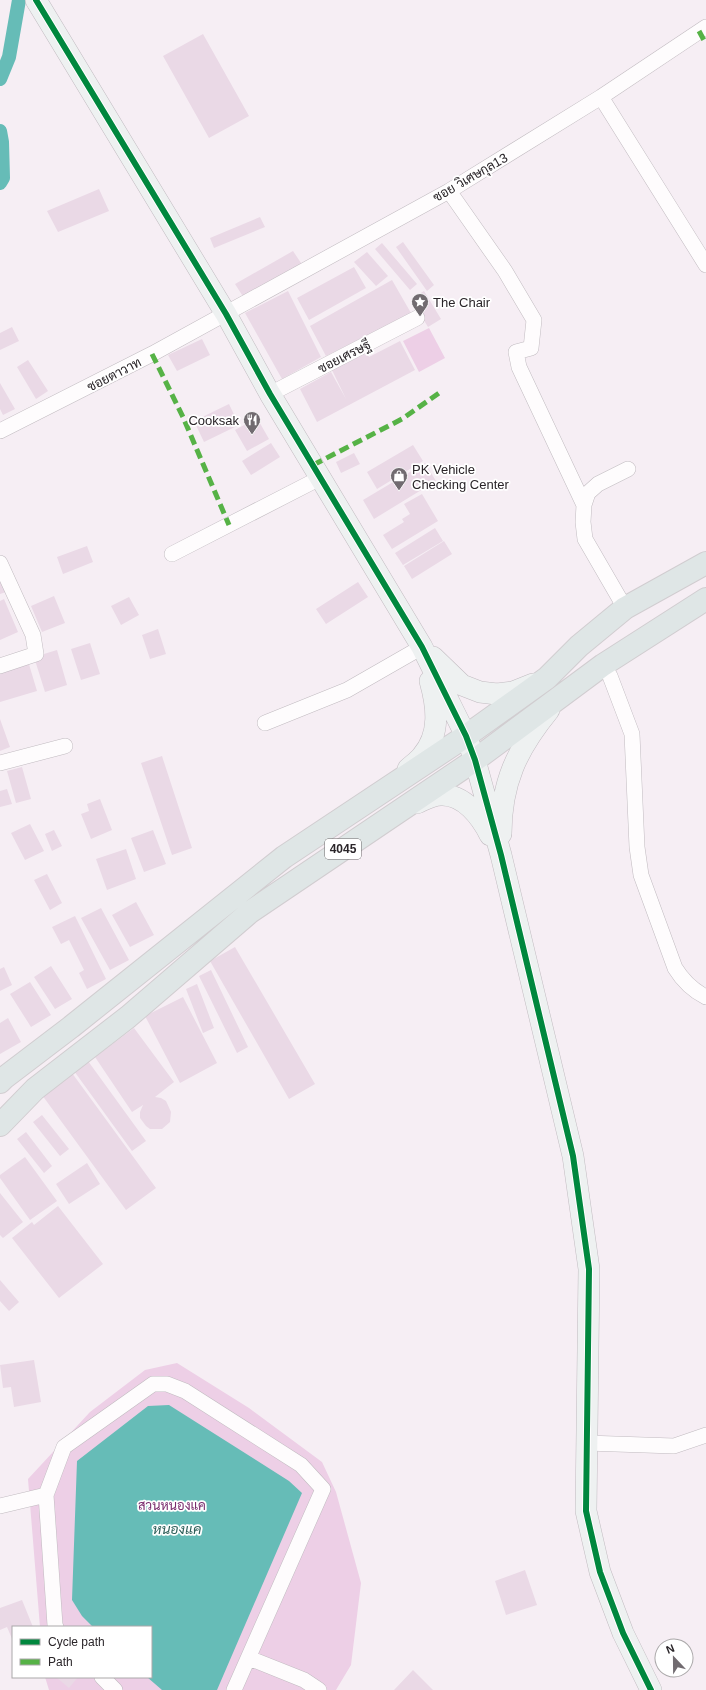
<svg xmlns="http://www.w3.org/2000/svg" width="706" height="1690" font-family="Helvetica,Sarabun,sans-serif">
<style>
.green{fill:#edcfe6}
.water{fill:#66bcb7}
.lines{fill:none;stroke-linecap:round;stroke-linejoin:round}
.canal{stroke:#66bcb7;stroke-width:14}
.building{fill:#ead9e6}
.street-casing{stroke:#c1bbc0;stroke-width:16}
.secondary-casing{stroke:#c1bbc0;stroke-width:22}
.primary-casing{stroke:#d1cdd0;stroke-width:24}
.street{stroke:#fefcfd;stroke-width:15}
.secondary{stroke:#eef1f1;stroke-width:21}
.primary{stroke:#dfe6e6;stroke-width:22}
.quiet{stroke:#56b246;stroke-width:5;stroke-dasharray:10 5;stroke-linecap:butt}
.cycleway-casing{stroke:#fff;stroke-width:8}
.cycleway{stroke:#00873e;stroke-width:6}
.labels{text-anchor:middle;stroke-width:3.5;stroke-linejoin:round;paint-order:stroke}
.shield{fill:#fff;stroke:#6a6669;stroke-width:1}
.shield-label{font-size:12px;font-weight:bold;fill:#2a2529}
.street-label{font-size:13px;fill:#2a2529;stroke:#fff}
.poi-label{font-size:13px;fill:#2a2529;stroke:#fff;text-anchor:start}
.park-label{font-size:13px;fill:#792b6d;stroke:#fff}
.water-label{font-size:14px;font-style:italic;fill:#2c5e58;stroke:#fff}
</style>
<rect width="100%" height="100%" fill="#f6eef4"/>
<path class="green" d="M429,328L445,358L419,372L403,341Z
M177,1363L249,1408L322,1462L336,1492L361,1583L351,1665L336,1690H49L45,1677H151V1627H40L28,1479L90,1412L145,1370Z"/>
<path class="water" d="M169,1405L289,1481L302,1493L217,1690H162L147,1677H151V1627H93L82,1616L72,1600L77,1461L148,1406Z"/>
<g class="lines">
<path class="canal" d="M0,79L9,57L19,0
M0,131L2,142L3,178L0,183"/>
</g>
<path class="building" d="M203,34L249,116L209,138L163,56Z
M99,189L109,211L58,232L47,211Z
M260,217L265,227L214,248L210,238Z
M403,242L434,285L427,291L396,247Z
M382,243L417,284L410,290L375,249Z
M293,251L303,266L244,298L235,284Z
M367,252L388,276L376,286L354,262Z
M354,267L366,288L309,320L297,298Z
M392,280L411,313L326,356L310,326Z
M288,291L321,357L282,379L245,313Z
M424,291L441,319L428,327L411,299Z
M12,327L19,341L0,350V333Z
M202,339L210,355L177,371L168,355Z
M400,341L415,370L317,422L300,389L331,372L346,399L332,370L367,353L369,357Z
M28,360L48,391L36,399L17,367Z
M0,383L15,409L3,415L0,409Z
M229,404L239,425L204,442L194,421Z
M257,418L269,439L247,451L235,430Z
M271,443L280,457L251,475L242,461Z
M413,445L423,461L377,489L367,472Z
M354,453L360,464L341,473L336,462Z
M425,463L436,481L374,519L363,500Z
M422,494L438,521L392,549L383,535L404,522L402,519L410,514L404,504Z
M435,528L443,541L403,565L395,553Z
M444,541L452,554L412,579L404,566Z
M87,546L93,562L63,574L57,557Z
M0,580L6,592L0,594Z
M358,582L368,597L326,624L316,609Z
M54,596L65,623L42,632L31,606Z
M129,597L139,615L121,625L111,606Z
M4,599L18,632L0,640V601Z
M158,629L166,654L150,659L142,635Z
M90,643L100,674L81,680L71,649Z
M57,650L67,685L45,692L34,657Z
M28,661L37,691L0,702V669Z
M0,719L10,747L0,751Z
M162,756L192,848L172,855L141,763Z
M22,767L31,799L16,803L7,771Z
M7,789L12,804L0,807V791Z
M100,799L112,830L91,839L81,814L89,811L87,804Z
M30,824L44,851L25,860L11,833Z
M54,830L62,846L52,851L45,834Z
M153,830L166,864L144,872L131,838Z
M126,849L136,879L107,890L96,859Z
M47,874L62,903L50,910L34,880Z
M136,902L154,935L130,947L112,915Z
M101,908L129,960L110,970L81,918Z
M75,916L106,979L87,989L79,973L84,970L69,940L61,944L52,927Z
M235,947L315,1084L289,1099L210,961Z
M51,966L72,999L55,1009L34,977Z
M4,967L12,985L0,991V969Z
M211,970L248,1047L237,1053L199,976Z
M30,982L51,1015L31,1027L10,994Z
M197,984L214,1028L203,1033L186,989Z
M183,997L217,1063L180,1083L145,1016Z
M8,1018L21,1042L0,1054V1023Z
M134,1028L174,1082L155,1097L161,1098L166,1101L171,1112L170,1122L162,1129H150L146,1126L140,1118V1112L143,1105L132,1112L95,1057Z
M88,1061L146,1141L132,1151L74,1071Z
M72,1073L156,1188L126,1210L42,1095Z
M42,1115L69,1149L60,1156L33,1122Z
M26,1132L52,1166L44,1173L17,1139Z
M25,1157L57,1201L30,1220L0,1178V1175Z
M87,1163L100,1184L69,1204L56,1184Z
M0,1193L23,1222L3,1238L0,1235Z
M58,1206L103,1264L59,1298L12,1238L32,1222L34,1225Z
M0,1280L19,1302L9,1311L0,1301Z
M34,1360L41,1402L14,1407L11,1387L3,1388L0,1365Z
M525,1570L537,1605L506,1615L495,1581Z
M22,1600L33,1627H13V1641L7,1627L0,1630V1608Z
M413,1670L433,1690H394Z
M56,1677H78L69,1688Z"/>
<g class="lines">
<defs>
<path id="street" d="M601,97L706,265
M449,191L505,271L534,320L531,348L516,352L519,367L584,505
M270,394L417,318
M0,431L152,354L449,191L601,97L706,27
M172,554L320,478
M0,563L33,635L36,654L0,666
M625,608L585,539L583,522L584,505L588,493L598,484L628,469
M603,665L610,676L632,734L637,847L641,875L675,968C683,981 692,990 706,997
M265,723L347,690L422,647
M0,763L65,746
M586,1443L674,1446L706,1435
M0,1506L46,1495
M56,1627L55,1625L46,1495L64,1447L153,1384H167L185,1391L301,1465L323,1489L234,1690
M249,1658L304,1680L319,1690
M102,1677L115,1690"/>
<path id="secondary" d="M36,0L226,314L270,394L422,647L466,736L475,760L501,855L573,1156L589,1269L586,1511L600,1572L623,1633L651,1690
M433,657L462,685L480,692L497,694L513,692L533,684
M408,769C412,765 418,761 422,756C441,734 437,706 430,681
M417,803C424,800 432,795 441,795C464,794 481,817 490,835
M501,834C501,783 517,749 549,710"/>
<path id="primary" d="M0,1082L4,1078L71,1027L284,857L466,736L547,678L579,646L625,608L706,563
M0,1125L35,1089L128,1017L250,912L475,760L603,665L706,599"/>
</defs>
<use href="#street" class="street-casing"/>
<use href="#secondary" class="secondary-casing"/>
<use href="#primary" class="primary-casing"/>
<use href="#street" class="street"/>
<use href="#secondary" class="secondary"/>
<use href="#primary" class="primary"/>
<path class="quiet" d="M699,31L706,44
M152,354L183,417L229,525
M313,465L402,419L442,391"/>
<defs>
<path id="cycleway" d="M36,0L226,314L270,394L422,647L466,736L475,760L501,855L573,1156L589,1269L586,1511L600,1572L623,1633L651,1690"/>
</defs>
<use href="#cycleway" class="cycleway-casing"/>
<use href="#cycleway" class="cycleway"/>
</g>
<defs>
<symbol id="sight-pin" viewBox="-11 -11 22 30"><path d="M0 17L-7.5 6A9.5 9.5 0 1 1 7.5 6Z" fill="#716b70" stroke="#fff"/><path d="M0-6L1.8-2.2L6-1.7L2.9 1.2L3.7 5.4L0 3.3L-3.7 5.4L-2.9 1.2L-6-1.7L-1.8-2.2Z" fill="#fff"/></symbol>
<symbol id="restaurant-pin" viewBox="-11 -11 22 30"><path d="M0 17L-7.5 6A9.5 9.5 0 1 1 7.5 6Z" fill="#716b70" stroke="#fff"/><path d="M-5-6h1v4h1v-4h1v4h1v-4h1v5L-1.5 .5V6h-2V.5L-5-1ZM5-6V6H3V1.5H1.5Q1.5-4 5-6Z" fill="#fff"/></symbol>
<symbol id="shop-pin" viewBox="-11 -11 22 30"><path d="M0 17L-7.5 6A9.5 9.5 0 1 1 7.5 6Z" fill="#716b70" stroke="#fff"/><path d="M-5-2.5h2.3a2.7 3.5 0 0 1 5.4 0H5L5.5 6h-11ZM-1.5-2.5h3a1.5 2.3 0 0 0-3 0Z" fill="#fff"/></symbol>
</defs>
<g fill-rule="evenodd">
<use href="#sight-pin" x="410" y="292" width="20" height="27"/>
<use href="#restaurant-pin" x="242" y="410" width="20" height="27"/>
<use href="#shop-pin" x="389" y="466" width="20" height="27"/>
</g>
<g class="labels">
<rect class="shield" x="325" y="839" width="36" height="20" rx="3"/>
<g class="shield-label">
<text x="343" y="853">4045</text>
</g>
<g class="street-label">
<text transform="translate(470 177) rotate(-30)" y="5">ซอย วิเศษกุล13</text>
<text transform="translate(344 356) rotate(-27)" y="5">ซอยเศรษฐี</text>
<text transform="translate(114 374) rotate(-27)" y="5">ซอยตาวาท</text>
</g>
<g class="poi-label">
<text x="433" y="307">The Chair</text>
<text x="239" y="425" text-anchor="end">Cooksak</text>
<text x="412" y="474">PK Vehicle<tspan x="412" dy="15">Checking Center</tspan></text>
</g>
<g class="park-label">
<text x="172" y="1510">สวนหนองแค</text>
</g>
<g class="water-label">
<text x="177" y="1534">หนองแค</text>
</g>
</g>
<rect x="12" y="1626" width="140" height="52" fill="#ffffff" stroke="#aaa8a9"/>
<rect x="20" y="1639" width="20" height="6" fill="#00873e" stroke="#aaa8a9"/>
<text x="48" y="1646" font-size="12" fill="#2a2529">Cycle path</text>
<rect x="20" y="1659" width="20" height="6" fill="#56b246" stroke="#aaa8a9"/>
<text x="48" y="1666" font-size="12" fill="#2a2529">Path</text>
<g transform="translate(674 1658) rotate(338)"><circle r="19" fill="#ffffff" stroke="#aaa8a9"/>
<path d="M0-3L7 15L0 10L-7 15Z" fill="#716b70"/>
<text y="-6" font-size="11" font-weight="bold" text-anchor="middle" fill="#2a2529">N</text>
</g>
</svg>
